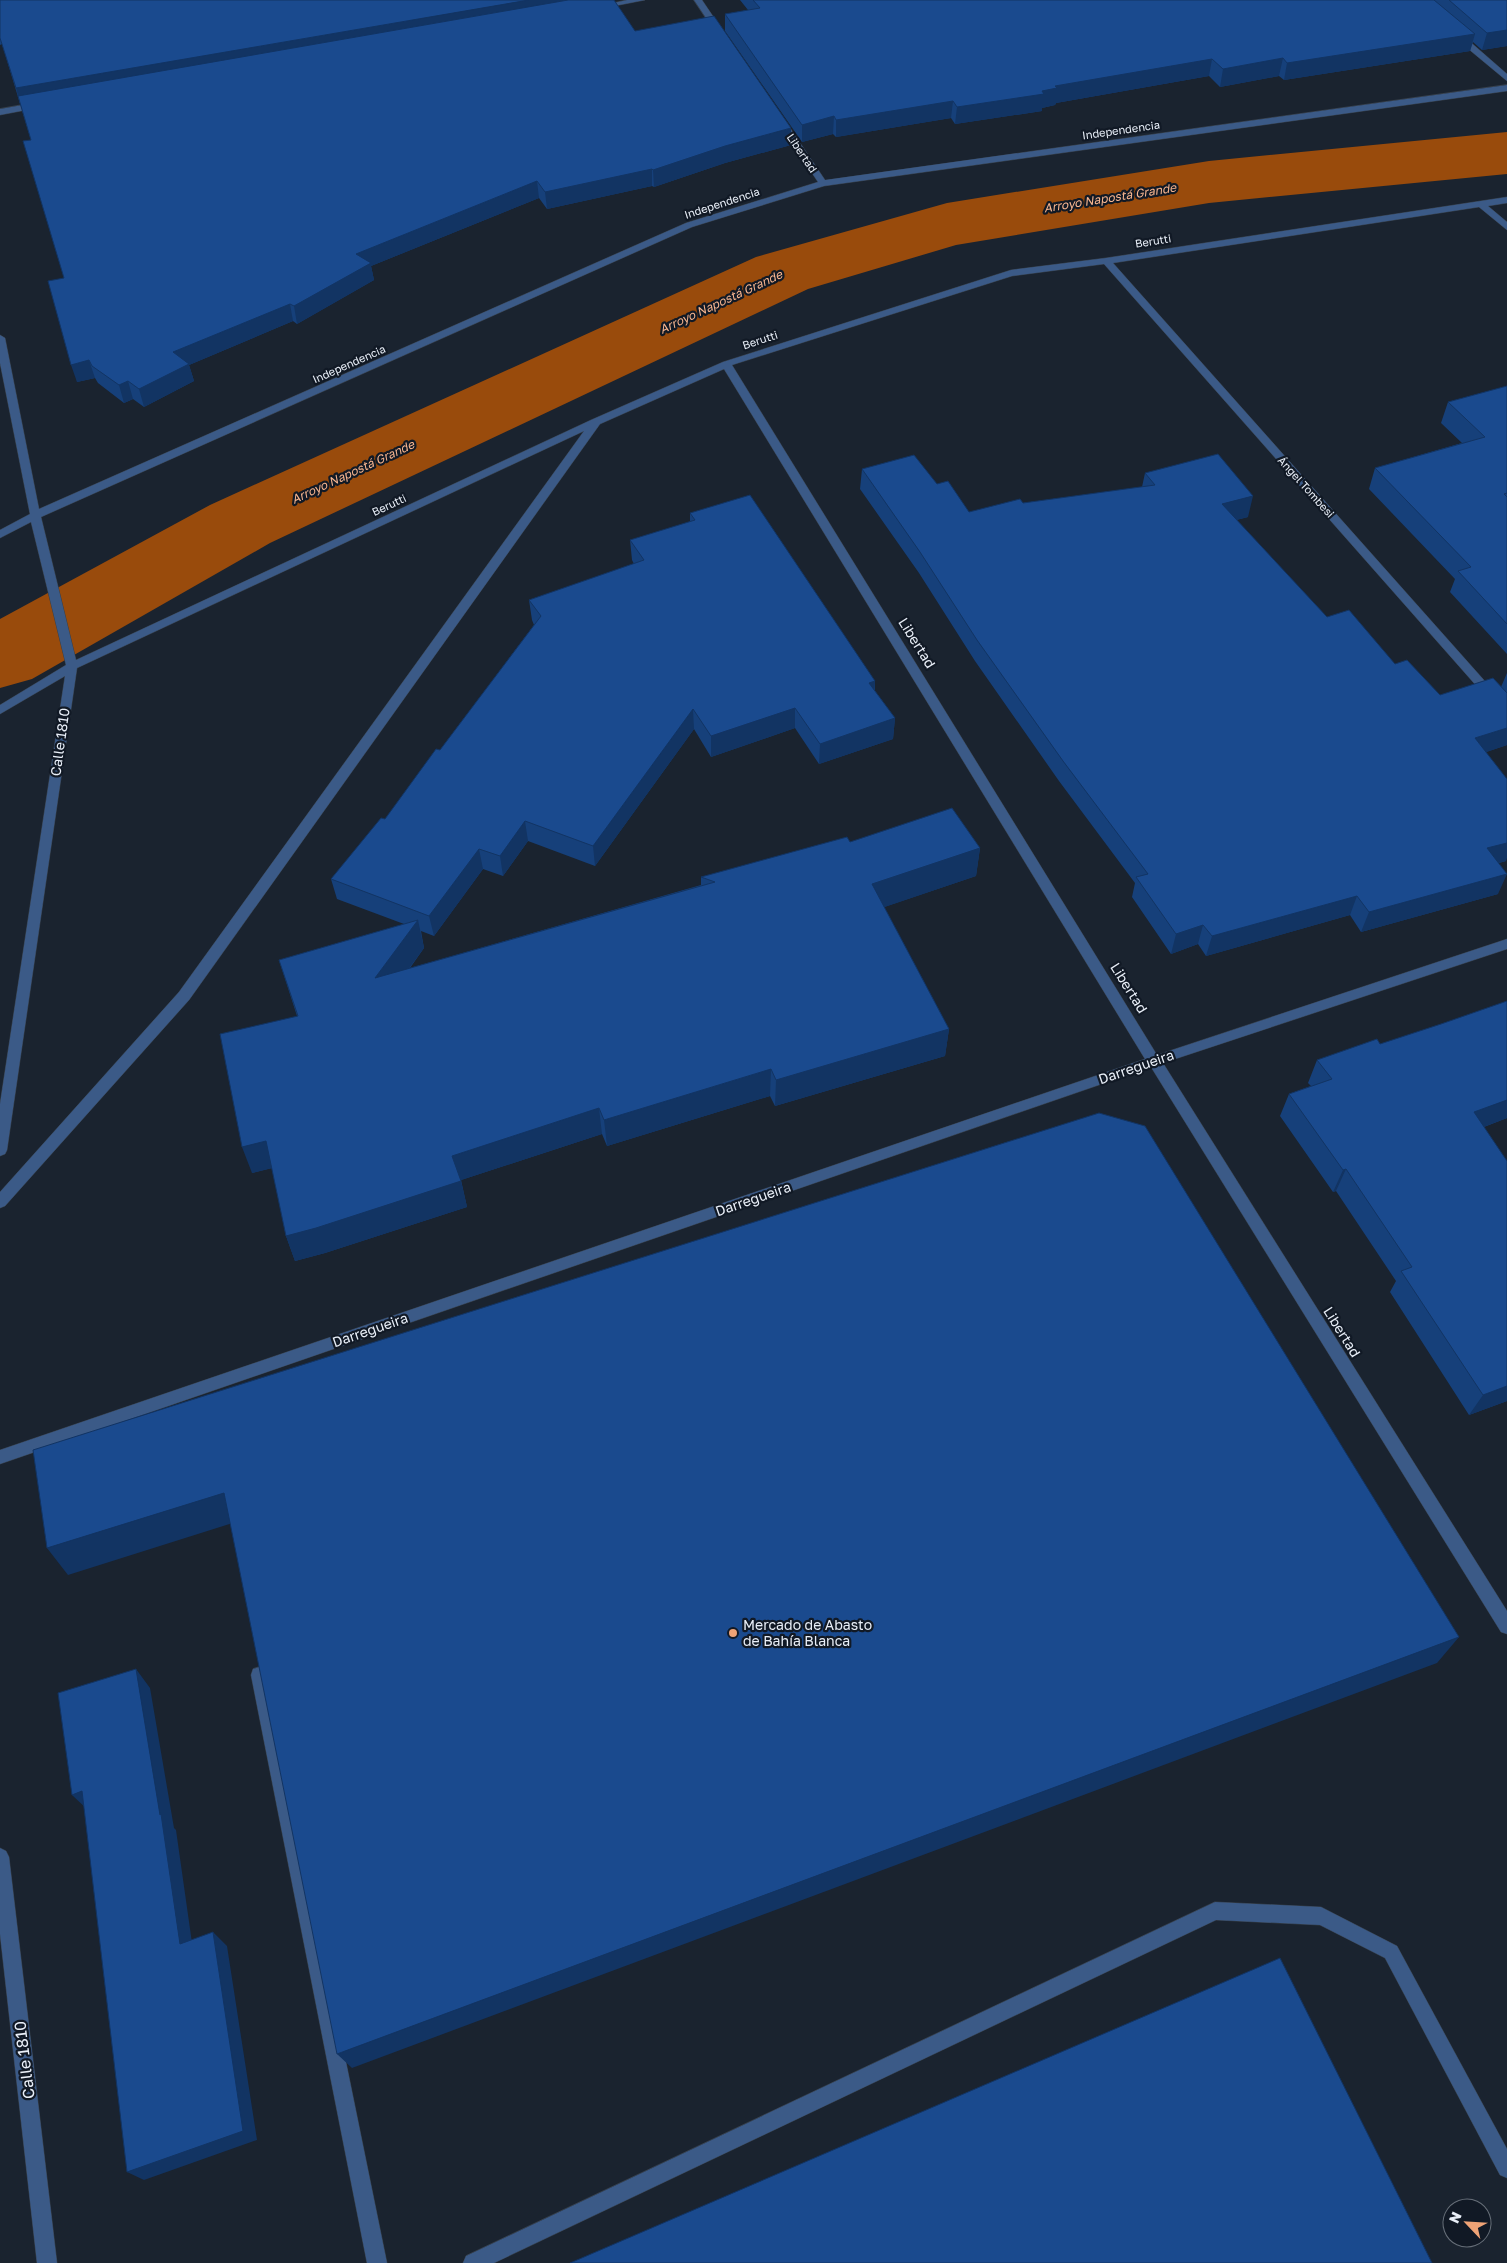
<svg xmlns="http://www.w3.org/2000/svg" width="1507" height="2263" font-family="'Golos Text',sans-serif">
<style>
.lines{fill:none;stroke-linecap:round;stroke-linejoin:round}
.river{fill:#994b0c;fill-rule:evenodd}
.service-casing{stroke:#37404b;stroke-width:1}
.minor-casing{stroke:#37404b;stroke-width:1}
.service{fill:#3b5a87;fill-rule:evenodd}
.minor{fill:#3b5a87;fill-rule:evenodd}
.wall{fill:#16407a}
.shaded-wall{fill:#123463}
.building{fill:#1a4a8e;stroke:#123463}
.poi-dot{fill:#efa376;stroke:#111925;stroke-width:2}
.labels{text-anchor:middle;stroke-width:4.5;stroke-linejoin:round;paint-order:stroke}
.far-street-label{font-size:11px;fill:#e9eff8;stroke:#111925}
.far-water-label{font-size:12px;font-style:italic;fill:#f8b690;stroke:#111925}
.street-label{font-size:14px;fill:#e9eff8;stroke:#111925}
.poi-label{font-size:14px;fill:#e9eff8;stroke:#111925;text-anchor:start}
.near-street-label{font-size:16px;fill:#e9eff8;stroke:#111925}
</style>
<rect width="100%" height="100%" fill="#1a232f"/>
<g class="lines">
<path class="river" d="M1507,132V174L1209,203L956,245L808,289L270,543L32,679L0,688V619L210,505L756,257L947,203L1209,161Z"/>
<defs>
<path id="service" d="M259,1667L265,1669L267,1675L387,2263H367L251,1675L253,1669Z
M1215,1902L1321,1907L1397,1946L1507,2149V2178L1500,2175L1385,1958L1320,1925L1216,1920L494,2263H463L466,2256Z"/>
<path id="minor" d="M627,0H645L599,9L595,7Z
M694,0H702L723,31L722,33H716Z
M1454,33H1460L1507,74V81L1454,37Z
M1507,85V91L824,186L692,227L41,517L76,660L591,420L723,362L1011,270L1106,258L1507,197V203L1488,206L1507,222V230L1479,207L1113,263L1507,706V717L1503,716L1104,264L1012,276L732,365L1157,1055L1507,939V949L1163,1063L1507,1611V1634L1501,1632L1151,1067L0,1464V1450L1145,1059L724,369L600,424L189,1000L5,1206L0,1208V1192L179,992L584,431L77,668L7,1150L5,1154L0,1156V1104L65,676L0,714V705L66,665L31,522L0,538V530L30,514L0,363V335L5,338L39,509L686,223L818,182L777,121L778,119H784L825,180Z
M39,102L43,105L42,107L0,115V109Z
M0,1848L6,1851L9,1857L57,2263H37L0,1934Z"/>
</defs>
<use href="#service" class="service-casing"/>
<use href="#minor" class="minor-casing"/>
<use href="#service" class="service"/>
<use href="#minor" class="minor"/>
</g>
<path class="wall" d="M0,0L635,31L791,145L725,163L654,187L652,186L547,209L539,198L371,266L374,280L297,324L293,321L189,365L194,381L144,407L133,399L124,403L98,383L95,378L77,382L64,278L31,140L2,44L0,45Z
M740,0H1507V46L1482,50L1473,42L1470,51L1284,80L1279,76L1220,87L1209,76L1056,103L1055,105L1042,108V111L955,124L951,118L836,137L833,134L802,142L725,31V14L748,10Z
M1507,386V654L1450,592L1455,579L1369,489L1375,468L1462,443L1441,423L1448,402Z
M862,469L937,484L969,512L1023,503L1142,487L1145,473L1248,517L1236,520L1327,617L1440,695L1501,687L1507,673V745L1486,752L1506,861L1499,863L1498,894L1361,932L1350,915L1206,956L1198,944L1171,954L1132,897L1135,883L1059,781L975,661L919,573L860,489Z
M690,513L875,681V691L895,718L893,739L819,764L795,728L711,757L694,729L595,866L528,841L503,876L483,869L434,936L421,931L424,948L410,968L701,885V877L850,842L980,848L976,876L884,907L949,1029L945,1056L775,1106L770,1096L607,1146L602,1134L461,1180L467,1207L325,1253L295,1261L286,1236L272,1168L252,1173L297,1016L279,960L404,924L337,899L331,879L385,819L440,750L534,625L532,620L529,600L634,564L632,560L630,540L690,522Z
M1380,1044L1507,1118L1484,1127L1507,1401L1469,1415L1390,1292L1396,1281L1336,1191L1333,1192L1280,1116L1289,1094L1311,1086L1308,1083L1317,1060Z"/>
<path class="shaded-wall" d="M529,0H605L20,104L16,88Z
M1507,30V46L1482,50L1487,33Z
M1475,34L1470,51L1284,80L1287,63Z
M1283,58L1279,76L1220,87L1223,69Z
M1212,59L1209,76L1056,103L1055,105L1042,108V111L955,124L957,107L1055,86Z
M953,101L951,118L836,137V120Z
M834,116L833,134L802,142V125Z
M791,128V145L725,163L654,187L653,170L725,146Z
M652,169V186L547,209L545,192Z
M537,181L539,198L371,266L374,280L297,324L294,306L356,254Z
M290,304L293,321L189,365L194,381L144,407L139,389L173,352Z
M89,360L95,378L77,382L71,365Z
M128,381L133,399L124,403L119,385Z
M1253,496L1248,517L1217,525L1222,504Z
M875,681L874,702L869,683Z
M795,708V728L711,757V736Z
M693,709L694,729L595,866L593,846Z
M895,718L893,739L819,764L820,744Z
M1507,728V745L1466,759L1475,738Z
M525,821L528,841L503,876L500,856Z
M1507,836V858L1506,861L1478,868L1487,848Z
M980,848L976,876L870,912L872,884Z
M479,849L483,869L434,936L429,916Z
M1507,874L1498,894L1361,932L1369,912Z
M1357,896L1350,915L1206,956L1212,936Z
M418,920L424,948L382,1005L375,978Z
M1203,925L1198,944L1171,954L1176,934Z
M949,1029L945,1056L775,1106L776,1080Z
M771,1069L770,1096L607,1146L604,1120Z
M1507,1100V1118L1462,1135L1474,1112Z
M599,1108L602,1134L458,1181L452,1156Z
M266,1141L276,1167L252,1173L242,1147Z
M1346,1169L1336,1191L1333,1192L1343,1170Z
M461,1181L467,1207L325,1253L295,1261L286,1236Z
M1507,1386V1401L1469,1415L1483,1395Z
M224,1493L239,1521L68,1575L47,1548Z
M1459,1637L1437,1663L352,2068L337,2054Z
M136,1669L150,1688L174,1828L176,1830L194,1957L180,1944L160,1815Z
M82,1791L89,1811L72,1795Z
M213,1932L227,1946L257,2140L144,2180L127,2172Z"/>
<path class="building" d="M0,0H529L16,88L0,38Z
M568,0H614L635,31L714,16L791,128L725,146L653,170L652,169L545,192L537,181L356,254L371,263L294,306L290,304L173,352L189,364L139,389L128,381L119,385L92,366L89,360L71,365L48,281L64,278L23,141L31,140L18,96Z
M753,0H1434L1475,34L1287,63L1283,58L1223,69L1212,59L1055,86L1057,88L1042,91L1044,94L957,107L953,101L836,120L834,116L802,125L725,14L760,8Z
M1449,0H1507V30L1487,33Z
M1507,386V493L1504,494L1507,497V624L1458,571L1471,567L1375,468L1485,437L1448,402Z
M1218,454L1253,496L1222,504L1327,617L1349,610L1395,664L1407,660L1440,695L1493,678L1507,693V728L1475,738L1507,779V843L1487,848L1507,874L1369,912L1357,896L1212,936L1203,925L1176,934L1136,877L1148,874L1063,761L977,640L920,552L862,469L914,455L937,484L948,481L969,512L1020,499L1023,503L1155,485L1145,473Z
M750,495L875,681L869,683L895,718L820,744L795,708L711,736L693,709L593,846L525,821L500,856L479,849L429,916L331,879L381,818L385,819L436,749L440,750L541,616L529,600L644,560L630,540L695,520L690,513Z
M952,808L980,848L872,884L949,1029L776,1080L771,1069L604,1120L599,1108L452,1156L461,1181L316,1228L286,1236L266,1141L242,1147L220,1034L298,1016L279,960L418,920L375,978L715,882L701,877L847,837L850,842Z
M1507,1001V1100L1474,1112L1507,1161V1386L1483,1395L1401,1271L1412,1267L1346,1169L1343,1170L1289,1094L1332,1079L1317,1060L1377,1039L1380,1044L1441,1024Z
M1099,1113L1145,1126L1459,1637L337,2054L224,1493L47,1548L33,1450Z
M136,1669L160,1815L161,1814L180,1944L213,1932L243,2131L127,2172L82,1791L72,1795L58,1693Z
M1280,1958L1432,2263H570Z"/>
<circle class="poi-dot" cx="733" cy="1633" r="5"/>
<g class="labels">
<g class="far-street-label">
<text transform="translate(1121 130) rotate(-8)" y="4">Independencia</text>
<text transform="translate(802 153) rotate(56)" y="4">Libertad</text>
<text transform="translate(722 203) rotate(-18)" y="4">Independencia</text>
<text transform="translate(1153 241) rotate(-9)" y="4">Berutti</text>
<text transform="translate(760 340) rotate(-18)" y="4">Berutti</text>
<text transform="translate(349 364) rotate(-24)" y="4">Independencia</text>
<text transform="translate(1306 487) rotate(48)" y="4">Ángel Tombesi</text>
<text transform="translate(389 505) rotate(-25)" y="4">Berutti</text>
</g>
<g class="far-water-label">
<text transform="translate(1110 198) rotate(-9)" y="4">Arroyo Napostá Grande</text>
<text transform="translate(721 302) rotate(-25)" y="4">Arroyo Napostá Grande</text>
<text transform="translate(353 472) rotate(-25)" y="4">Arroyo Napostá Grande</text>
</g>
<g class="street-label">
<text transform="translate(917 643) rotate(58)" y="5">Libertad</text>
<text transform="translate(60 742) rotate(-82)" y="5">Calle 1810</text>
<text transform="translate(1129 988) rotate(58)" y="5">Libertad</text>
<text transform="translate(1136 1067) rotate(-19)" y="5">Darregueira</text>
<text transform="translate(753 1199) rotate(-19)" y="5">Darregueira</text>
<text transform="translate(370 1330) rotate(-19)" y="5">Darregueira</text>
<text transform="translate(1342 1332) rotate(58)" y="5">Libertad</text>
</g>
<g class="poi-label">
<text x="743" y="1630">Mercado de Abasto<tspan x="743" dy="16">de Bahía Blanca</tspan></text>
</g>
<g class="near-street-label">
<text transform="translate(24 2060) rotate(-97)" y="6">Calle 1810</text>
</g>
</g>
<g transform="translate(1467 2223) rotate(295)"><circle r="24" fill="#111925" stroke="#676f79"/>
<path d="M0-4L9 19L0 12L-9 19Z" fill="#efa376"/>
<text y="-8" font-size="14" font-weight="bold" text-anchor="middle" fill="#e9eff8">N</text>
</g>
</svg>
